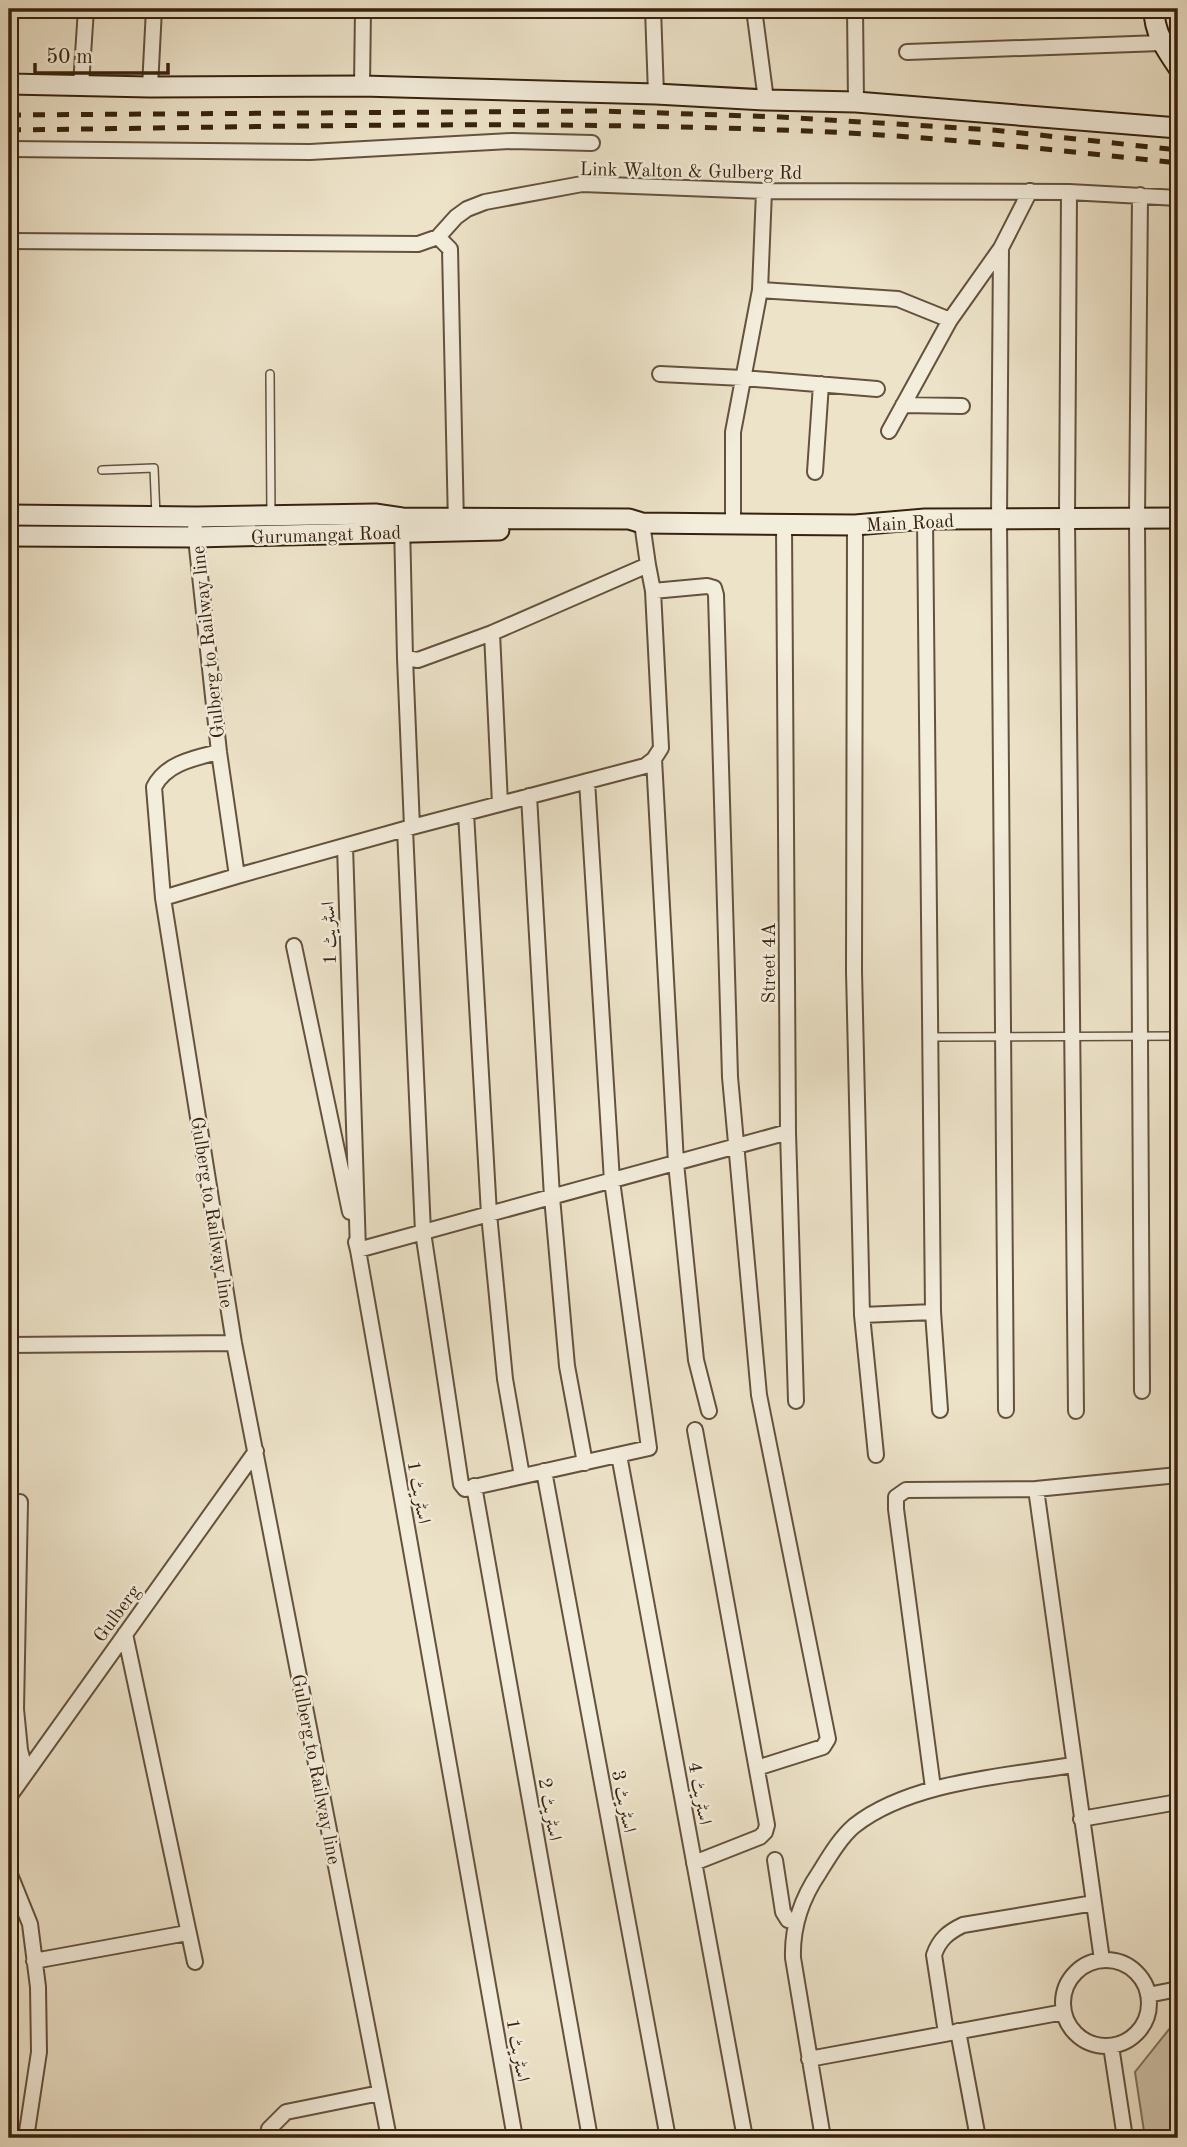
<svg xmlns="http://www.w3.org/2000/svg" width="1187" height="2147" font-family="'Old Standard TT',Amiri,serif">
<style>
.green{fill:#cec2a9;stroke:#82725c;stroke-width:2}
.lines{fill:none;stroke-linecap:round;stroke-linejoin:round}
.lane-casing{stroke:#64523d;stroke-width:10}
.street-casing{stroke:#64523d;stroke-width:18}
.secondary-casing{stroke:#37220e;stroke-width:23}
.lane{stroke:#f3eddc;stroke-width:7}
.street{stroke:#f3eddc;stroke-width:14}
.secondary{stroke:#f3eddc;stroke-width:19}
.rail{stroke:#37220e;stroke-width:5;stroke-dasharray:12 12;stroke-linecap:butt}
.labels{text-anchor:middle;stroke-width:5;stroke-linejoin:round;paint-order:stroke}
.street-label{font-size:19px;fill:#37220e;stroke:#f3eddc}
</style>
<rect width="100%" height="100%" fill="#ede3c9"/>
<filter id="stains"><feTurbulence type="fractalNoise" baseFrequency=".00286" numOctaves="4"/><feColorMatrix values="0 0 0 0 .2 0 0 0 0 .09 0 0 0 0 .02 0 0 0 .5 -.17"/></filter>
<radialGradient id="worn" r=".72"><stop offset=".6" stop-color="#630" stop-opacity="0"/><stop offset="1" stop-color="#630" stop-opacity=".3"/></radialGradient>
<path class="green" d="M1178,2018V2138H1145L1135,2072Z"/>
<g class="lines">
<defs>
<path id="lane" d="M270,374L271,515
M102,470L154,468L156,516
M931,1037L1178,1036"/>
<path id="street" d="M653,9L656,94
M754,9L766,100
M855,9L856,102
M907,52L1161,43
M81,85L86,9
M362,86L363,9
M150,87L154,9
M9,149L310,152L512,141L592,143
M1069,192L1067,518L1076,1411
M1140,195L1137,518L1142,1391
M438,237L450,249L456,525
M9,241L418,244L438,237L456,217L467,209L485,202L582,184L764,191L1069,192L1178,198
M760,290L898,299L950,320
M660,374L743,378L877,389
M903,405L962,406
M889,431L950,320L1001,248
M815,472L821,384
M925,519L933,1312L940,1410
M402,523L405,658
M733,524V432L760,290L764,191
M784,525L788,1132L796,1401
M855,525L854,971L862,1315L876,1455
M195,529L219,752L237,876L163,898L234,1343L389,2138
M653,591L707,586L714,588L716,595L730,1077L759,1395L828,1739L823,1747L757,1768
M492,633L500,804
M654,759L676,1163L696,1360L709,1411
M529,796L552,1197L567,1366L585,1463
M466,813L489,1214L505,1379L522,1476
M412,827L645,766L654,759L661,748L653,591L648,565
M405,829L423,1232L461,1484L465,1489L649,1448L612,1181L587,781
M345,846L358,1250L515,2138
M237,876L412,827L405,658L418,660L492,633L648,565L642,523
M163,898L154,787C166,763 195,758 219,752
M294,946L350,1212
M356,1242L358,1250L788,1132
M862,1315L933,1312
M9,1345L234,1343
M1006,1410L999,519L1001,248L1030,191
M619,1455L745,2138
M544,1471L668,2138
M474,1486L590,2138
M1036,1489L1102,1960
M20,1502L16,1709L20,1750L26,1773
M125,1634L195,1962
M933,1788L896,1509V1497L906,1490L1036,1489L1178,1475
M9,1797L256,1451
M1081,1819L1178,1802
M775,1860L783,1912L788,1920L796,1923
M694,1863L760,1837L765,1832L767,1825L695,1430
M9,1872L30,1924L38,1987L39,2052L26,2138
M1063 2003a43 43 0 1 1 86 0a43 43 0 1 1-86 0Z
M34,1961L187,1933
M1148,1995L1178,1989
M958,2031L978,2138
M946,2033L934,1955C939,1940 948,1932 963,1925L1094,1903
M1111,2046L1125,2138
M809,2059L1064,2012
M267,2138L269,2129L286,2112L380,2093
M823,2138L793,1958C792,1928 802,1898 819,1873C829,1857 840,1838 854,1826C909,1782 1005,1776 1073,1765"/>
<path id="secondary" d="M1154,9C1154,32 1165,48 1178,67
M9,84L150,87L362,86L656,94L766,100L856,102L1178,128
M9,515L196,517L375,514L402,518L629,519L642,523L855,525L925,519L1178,518
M9,536L195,537L499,530"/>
</defs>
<use href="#lane" class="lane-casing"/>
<use href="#street" class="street-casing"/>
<use href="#secondary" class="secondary-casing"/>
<use href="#lane" class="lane"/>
<use href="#street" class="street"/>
<use href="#secondary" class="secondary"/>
<path class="rail" d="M9,115L602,111L781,117L993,130L1178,150
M9,130C266,127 523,120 780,130C913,134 1046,149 1178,163"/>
</g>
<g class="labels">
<g class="street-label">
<text transform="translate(691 170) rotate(1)" y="7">Link Walton &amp; Gulberg Rd</text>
<text transform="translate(910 522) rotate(-3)" y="7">Main Road</text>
<text transform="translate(326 534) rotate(-2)" y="7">Gurumangat Road</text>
<text transform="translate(207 642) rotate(-96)" y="7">Gulberg to Railway line</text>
<text transform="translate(328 933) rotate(-92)" y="7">اسٹریٹ 1</text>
<text transform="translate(768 963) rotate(-90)" y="7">Street 4A</text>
<text transform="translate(213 1212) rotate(81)" y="7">Gulberg to Railway line</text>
<text transform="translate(420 1492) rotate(80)" y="7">اسٹریٹ 1</text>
<text transform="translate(116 1613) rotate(-54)" y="7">Gulberg</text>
<text transform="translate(317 1769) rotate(79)" y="7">Gulberg to Railway line</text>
<text transform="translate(701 1793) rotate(80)" y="7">اسٹریٹ 4</text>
<text transform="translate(625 1801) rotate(79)" y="7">اسٹریٹ 3</text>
<text transform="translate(551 1809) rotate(80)" y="7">اسٹریٹ 2</text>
<text transform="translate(519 2050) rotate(80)" y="7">اسٹریٹ 1</text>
</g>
</g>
<rect width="1187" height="2147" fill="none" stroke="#ede3c9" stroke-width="35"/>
<rect x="10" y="10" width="1166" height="2126" fill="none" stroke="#37220e" stroke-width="3.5"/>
<rect x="18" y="18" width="1152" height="2112" fill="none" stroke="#37220e" stroke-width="2"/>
<path d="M35 63v10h133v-10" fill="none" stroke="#37220e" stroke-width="3.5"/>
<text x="46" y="63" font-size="21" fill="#37220e" stroke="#f3eddc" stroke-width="5" paint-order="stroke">50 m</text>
<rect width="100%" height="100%" filter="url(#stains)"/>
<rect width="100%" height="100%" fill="url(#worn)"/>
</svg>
